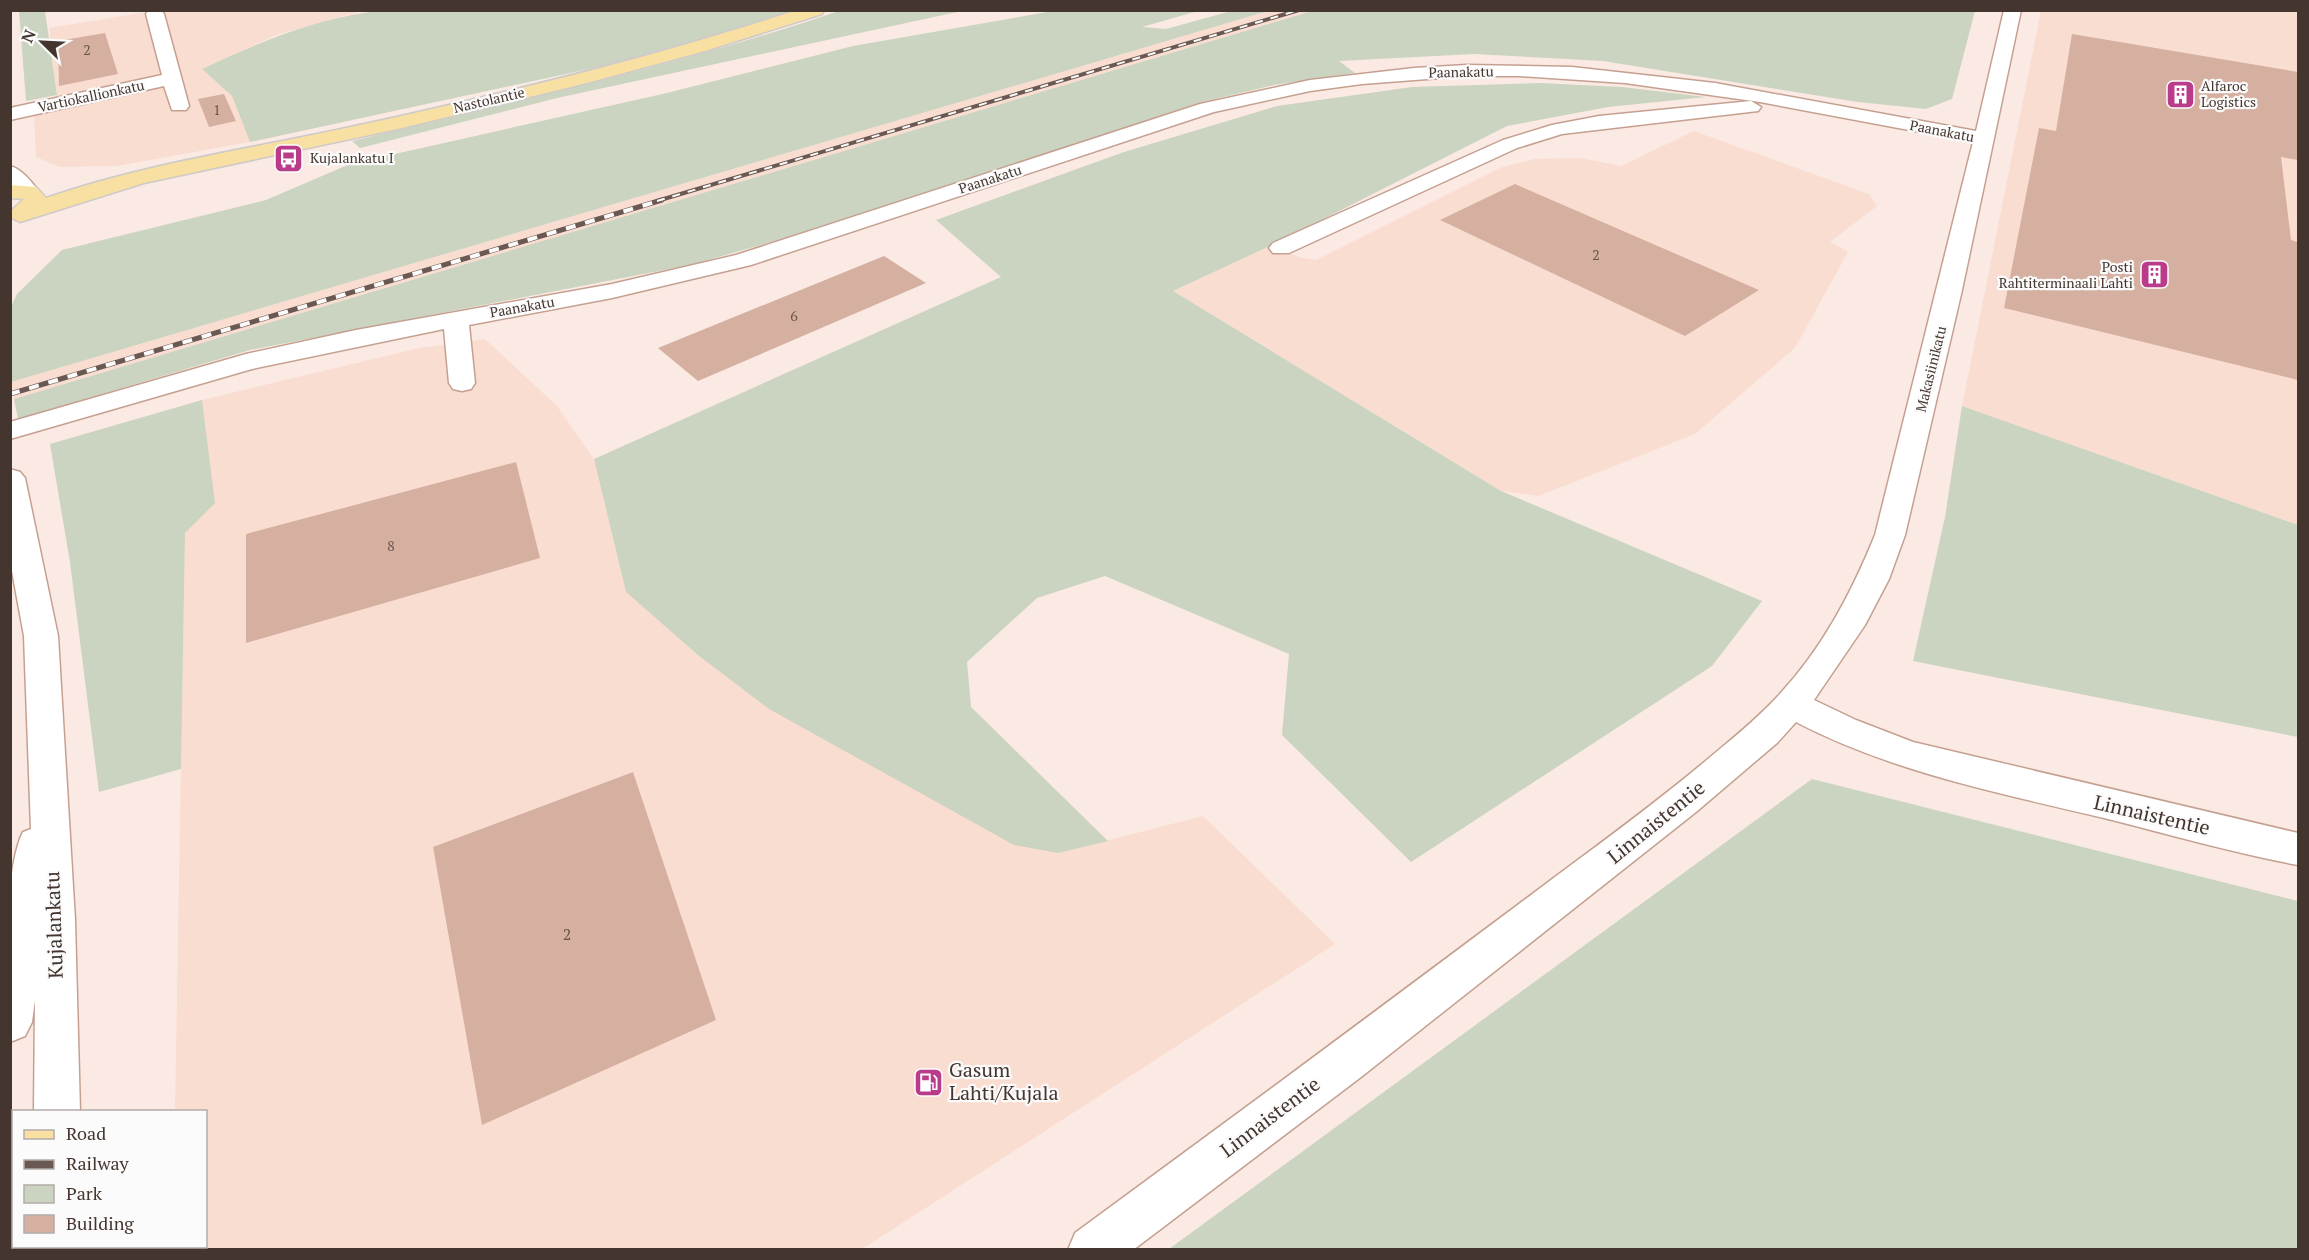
<svg xmlns="http://www.w3.org/2000/svg" width="2309" height="1260" font-family="'PT Serif',serif">
<style>
.built{fill:#faddd1}
.green{fill:#cad4c0}
.building{fill:#d5b0a1}
.lines{fill:none;stroke-linecap:round;stroke-linejoin:round}
.minor-casing{stroke:#c5a091;stroke-width:3}
.major-casing{stroke:#cecac9;stroke-width:3}
.minor{fill:#fff;fill-rule:evenodd}
.major{fill:#f8e0a2;fill-rule:evenodd}
.rail-far1-casing{stroke:#695952;stroke-width:4}
.rail-casing{stroke:#695952;stroke-width:5}
.rail-far1{stroke:#fbfbfb;stroke-width:2;stroke-dasharray:8;stroke-linecap:butt}
.rail{stroke:#fbfbfb;stroke-width:4;stroke-dasharray:10;stroke-linecap:butt}
.labels{text-anchor:middle;stroke-width:4.5;stroke-linejoin:round;paint-order:stroke}
.number-label{font-size:14px;fill:#68544b}
.far-street-label{font-size:14px;fill:#44352e;stroke:#fbfbfb}
.far-poi-label{font-size:14px;fill:#44352e;stroke:#fbfbfb;text-anchor:start}
.near-number-label{font-size:16px;fill:#68544b}
.near-street-label{font-size:20px;fill:#44352e;stroke:#fbfbfb}
.near-poi-label{font-size:20px;fill:#44352e;stroke:#fbfbfb;text-anchor:start}
</style>
<rect width="100%" height="100%" fill="#faeae3"/>
<path class="built" d="M153,11H356V13L276,35L202,69L232,96L250,142L117,166L60,167L36,157L34,116L57,95L49,28Z
M1268,11H1312L14,399L11,382Z
M2041,11H2298V525L1962,406Z
M1694,131L1869,194L1877,206L1830,242L1848,252L1795,348L1695,434L1539,496L1501,491L1173,291L1274,244L1298,257L1316,260L1502,167L1534,159L1580,158L1621,166Z
M485,339L557,406L594,459L626,592L699,656L769,709L1058,853L1203,816L1335,944L862,1249L173,1250V1247L206,1246V1112L175,1111L185,532L214,503L202,400L419,348Z"/>
<path class="green" d="M389,10L794,11L773,19L603,66L250,142L232,96L202,69C264,40 320,16 389,10Z
M1059,10L1198,11L1142,27L1166,29L1231,11H1268L11,382V307L17,294L62,250L266,200L350,164L667,93L853,46Z
M19,11H45L57,95L26,101Z
M839,11H962L557,98L360,148L352,141C516,101 680,65 839,11Z
M1312,11H1975L1952,99L1926,109L1858,102L1603,61L1474,54L1339,61L1355,73L1274,85L1202,102L828,226L690,265L250,350L18,419L14,399Z
M1540,83L1622,87L1706,97L1608,107L1507,126L1274,244L1173,291L1501,491L1762,601L1712,666L1411,862L1282,735L1289,654L1105,576L1037,598L967,662L971,707L1108,841L1058,853L1014,845L769,709L699,656L626,592L594,459L1001,277L936,220L1124,152L1277,106L1412,87Z
M202,400L215,503L185,533L181,769L99,792L70,562L50,444Z
M1962,406L2298,525V737L1913,661L1945,517Z
M1812,779L2298,901V1249H1169Z"/>
<path class="building" d="M105,33L118,74L59,86L58,41Z
M2072,34L2298,72V160L2281,157L2291,240L2298,242V380L2004,308L2039,128L2056,131Z
M224,94L236,121L209,127L198,99Z
M1515,184L1759,290L1685,336L1440,220Z
M884,256L926,283L698,381L658,348Z
M516,462L540,558L246,643V534Z
M633,772L716,1020L482,1125L433,847Z"/>
<g class="lines">
<defs>
<path id="minor" d="M149,10H161L164,14L189,106L186,110H172L164,86L10,120V108L162,75L146,14Z
M2004,10H2021L1962,290L1905,535L1889,579L1865,625L1814,700L1856,720L1913,742L2298,833V865C2233,853 2168,834 2104,818C1999,793 1892,772 1796,722L1777,743L1696,812L1361,1077L1133,1250H1068L1075,1233C1229,1120 1382,1007 1535,892C1591,850 1648,809 1702,764C1728,742 1755,721 1778,696C1822,649 1851,594 1875,535L1973,142L1760,102L1625,83L1520,76H1467L1362,84L1310,91L1214,112L751,265L612,298L469,325L475,383L471,389L462,391L453,389L449,383L444,329L252,369L10,439V422L246,354L356,330L612,284L736,255L1200,104L1310,80L1414,68L1467,65L1572,67L1715,83L1976,131Z
M1751,101L1761,107L1758,111L1562,134L1517,148L1289,253H1273L1269,248L1273,243L1503,140L1552,125L1599,116Z
M10,166C22,169 32,182 39,192L36,197H20L10,185Z
M10,469L20,472L25,478L58,636L75,920L80,1112H34L35,1000L32,1022L25,1036L10,1042C10,989 1,876 23,832L31,829L24,636L10,560Z
M14,1209V1246H74L73,1250H10V1210Z"/>
<path id="major" d="M797,10H824L822,14L705,51L587,83L402,128L144,183L20,222L10,217L12,210L24,199L10,198V185L36,187L46,198C141,165 243,150 341,129C495,96 648,59 797,10Z"/>
</defs>
<use href="#minor" class="minor-casing"/>
<use href="#major" class="major-casing"/>
<use href="#minor" class="minor"/>
<use href="#major" class="major"/>
<defs>
<path id="rail-far1" d="M657,201L1299,10"/>
<path id="rail" d="M10,394L662,200"/>
</defs>
<use href="#rail-far1" class="rail-far1-casing"/>
<use href="#rail" class="rail-casing"/>
<use href="#rail-far1" class="rail-far1"/>
<use href="#rail" class="rail"/>
</g>
<defs>
<symbol id="building-square" viewBox="-11 -11 22 22"><rect x="-9" y="-9" width="18" height="18" rx="4" fill="#ba3b89" stroke="#fbfbfb"/><path d="M-4-6H4V6H1V3H-1V6H-4ZM-2.5-4.3h1.7v1.8h-1.7ZM.8-4.3h1.7v1.8H.8ZM-2.5-1h1.7V.8h-1.7ZM.8-1h1.7V.8H.8Z" fill="#fff"/></symbol>
<symbol id="bus-square" viewBox="-11 -11 22 22"><rect x="-9" y="-9" width="18" height="18" rx="4" fill="#ba3b89" stroke="#fbfbfb"/><path d="M-5-6H5V4H4V6H2V4H-2V6H-4V4H-5ZM-3.5-4V0h7V-4ZM-3.5 1.2v1.5H-2V1.2ZM2 1.2v1.5H3.5V1.2Z" fill="#fff"/></symbol>
<symbol id="fuel-square" viewBox="-11 -11 22 22"><rect x="-9" y="-9" width="18" height="18" rx="4" fill="#ba3b89" stroke="#fbfbfb"/><path d="M-5.5-6h7V0h2V4h1.3V-2.5L3-4.5l.8-.8L6-3V5H2.5V1h-1V6h-7ZM-4.2-4.7v3.2H.2V-4.7Z" fill="#fff"/></symbol>
</defs>
<g fill-rule="evenodd">
<use href="#building-square" x="2164" y="78" width="33" height="33"/>
<use href="#bus-square" x="272" y="142" width="33" height="33"/>
<use href="#building-square" x="2138" y="258" width="33" height="33"/>
<use href="#fuel-square" x="912" y="1066" width="33" height="33"/>
</g>
<g class="labels">
<g class="number-label">
<text x="87" y="55">2</text>
<text x="217" y="115">1</text>
<text x="1596" y="260">2</text>
<text x="794" y="321">6</text>
<text x="391" y="551">8</text>
</g>
<g class="far-street-label">
<text transform="translate(1461 72) rotate(-1)" y="5">Paanakatu</text>
<text transform="translate(91 96) rotate(-12)" y="5">Vartiokallionkatu</text>
<text transform="translate(489 100) rotate(-13)" y="5">Nastolantie</text>
<text transform="translate(1942 131) rotate(11)" y="5">Paanakatu</text>
<text transform="translate(990 179) rotate(-18)" y="5">Paanakatu</text>
<text transform="translate(522 307) rotate(-10)" y="5">Paanakatu</text>
<text transform="translate(1931 369) rotate(-76)" y="5">Makasiinikatu</text>
</g>
<g class="far-poi-label">
<text x="2201" y="91">Alfaroc<tspan x="2201" dy="16">Logistics</tspan></text>
<text x="310" y="163">Kujalankatu I</text>
<text x="2133" y="272" text-anchor="end">Posti<tspan x="2133" dy="16">Rahtiterminaali Lahti</tspan></text>
</g>
<g class="near-number-label">
<text x="567" y="940">2</text>
</g>
<g class="near-street-label">
<text transform="translate(2152 815) rotate(13)" y="7">Linnaistentie</text>
<text transform="translate(1656 822) rotate(-39)" y="7">Linnaistentie</text>
<text transform="translate(54 925) rotate(-92)" y="7">Kujalankatu</text>
<text transform="translate(1270 1117) rotate(-37)" y="7">Linnaistentie</text>
</g>
<g class="near-poi-label">
<text x="949" y="1077">Gasum<tspan x="949" dy="23">Lahti/Kujala</tspan></text>
</g>
</g>
<rect width="2309" height="1260" fill="none" stroke="#44352e" stroke-width="24"/>
<rect x="12" y="1110" width="195" height="138" fill="#fbfbfb" stroke="#b2aca9" stroke-width="1.5"/>
<rect x="24" y="1130" width="30" height="9" fill="#f8e0a2" stroke="#b2aca9" stroke-width="1.5"/>
<text x="66" y="1140" font-size="18" fill="#44352e">Road</text>
<rect x="24" y="1160" width="30" height="9" fill="#695952" stroke="#b2aca9" stroke-width="1.5"/>
<text x="66" y="1170" font-size="18" fill="#44352e">Railway</text>
<rect x="24" y="1185" width="30" height="18" fill="#cad4c0" stroke="#b2aca9" stroke-width="1.5"/>
<text x="66" y="1200" font-size="18" fill="#44352e">Park</text>
<rect x="24" y="1215" width="30" height="18" fill="#d5b0a1" stroke="#b2aca9" stroke-width="1.5"/>
<text x="66" y="1230" font-size="18" fill="#44352e">Building</text>
<g transform="translate(42 42) rotate(294)" stroke="#fbfbfb" stroke-width="4.5" paint-order="stroke">
<path d="M0-4.5L10 22L0 15L-10 22Z" fill="#44352e"/>
<text y="-9" font-size="16" font-weight="bold" text-anchor="middle" fill="#44352e">N</text>
</g>
</svg>
